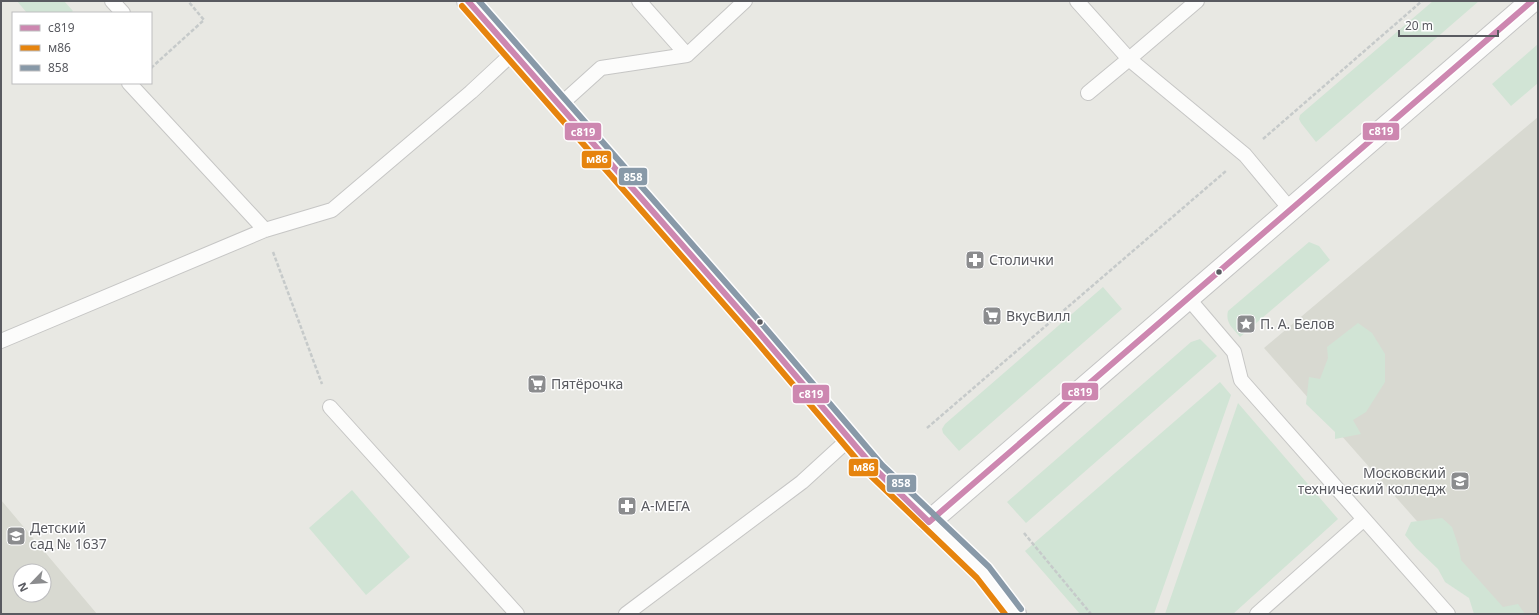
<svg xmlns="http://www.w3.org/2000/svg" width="1539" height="615" font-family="'Noto Sans',sans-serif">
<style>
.education{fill:#d8d9d1;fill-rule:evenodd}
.green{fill:#d1e4d5}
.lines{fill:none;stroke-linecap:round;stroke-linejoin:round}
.lane-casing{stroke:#c6c6c5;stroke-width:16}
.secondary-casing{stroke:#c4c4c4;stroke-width:24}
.path{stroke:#c6caca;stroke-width:2.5;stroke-dasharray:4 2;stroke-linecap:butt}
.lane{stroke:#fcfcfb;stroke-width:14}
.secondary{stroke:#fcfcfb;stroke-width:22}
.bus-1-casing{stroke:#fff;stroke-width:9}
.bus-2-casing{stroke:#fff;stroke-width:9}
.bus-3-casing{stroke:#fff;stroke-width:9}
.bus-1{stroke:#cd87b0;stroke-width:6}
.bus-2{stroke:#e6840e;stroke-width:6}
.bus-3{stroke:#8899a8;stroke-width:6}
.bus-dot{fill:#595a60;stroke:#fff;stroke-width:1.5}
.labels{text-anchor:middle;stroke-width:3;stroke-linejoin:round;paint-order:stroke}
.poi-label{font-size:14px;fill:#595a60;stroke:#fff;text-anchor:start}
.line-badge{stroke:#fff;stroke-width:1.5}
.badge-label{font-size:11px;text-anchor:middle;font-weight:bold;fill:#fff}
</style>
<rect width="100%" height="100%" fill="#e8e8e3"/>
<path class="education" d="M1538,117V614H1499L1264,348Z
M1,500L97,614H1ZM20,571H44V595H20Z"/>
<path class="green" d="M17,1H64L73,11L71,13H27Z
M1433,1H1479L1316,142L1301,123L1299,119L1300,115Z
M1538,44V83L1511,106L1492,84Z
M1309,242L1319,246L1330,260L1240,337C1233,328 1225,323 1228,311Z
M1103,287L1122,309L959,451L943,433L942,429L945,424Z
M1358,323L1372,333L1385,354V382L1366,412L1353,420L1361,434L1335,439V432L1306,404L1309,377L1320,379L1328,358L1327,347Z
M1200,339L1217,356L1026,523L1007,502L1191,342Z
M1220,382L1231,395L1154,614H1080L1025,551Z
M1238,403L1338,519L1233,614H1165Z
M352,490L410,557L366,595L309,528Z
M1442,518L1452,527L1459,548L1461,560L1503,607L1518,604L1525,614H1474L1469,598L1445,582L1438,569L1416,548L1405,535L1411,522Z"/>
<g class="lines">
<defs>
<path id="lane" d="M112,1L123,13
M639,1L687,55
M1077,1L1129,59L1088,93
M1197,1L1129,59L1245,155L1290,209
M129,83L265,230
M560,105L601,68L687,55L745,1
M1188,298L1234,352L1241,380L1448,614
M1,341L265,230L332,210L471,92L513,53
M330,407L517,614
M626,614L802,482L849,439
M1257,614L1364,519"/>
<path id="secondary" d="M468,1L756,329L876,470L983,573L1015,614
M929,522L1532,1"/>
</defs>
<use href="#lane" class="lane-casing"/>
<use href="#secondary" class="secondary-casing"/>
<path class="path" d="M151,68L204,20L188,1
M1263,139L1422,1
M273,252L322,384
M927,428L1226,171
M1024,533L1091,614"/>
<use href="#lane" class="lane"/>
<use href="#secondary" class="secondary"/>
<defs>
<path id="bus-1" d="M468,1L756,329L876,470L929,522
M929,522L1532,1"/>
<path id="bus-2" d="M462,6L750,334L870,475L977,578L1005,614"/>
<path id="bus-3" d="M479,1L762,324L882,465L989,567L1021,609"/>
</defs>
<use href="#bus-1" class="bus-1-casing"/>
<use href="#bus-2" class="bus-2-casing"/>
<use href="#bus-3" class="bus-3-casing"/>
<use href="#bus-1" class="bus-1"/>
<use href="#bus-2" class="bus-2"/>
<use href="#bus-3" class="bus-3"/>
</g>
<defs>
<symbol id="pharmacy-square" viewBox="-11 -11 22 22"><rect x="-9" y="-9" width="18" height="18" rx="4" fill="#8b8c8e" stroke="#fff"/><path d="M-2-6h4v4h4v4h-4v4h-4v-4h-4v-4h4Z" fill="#fff"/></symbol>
<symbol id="supermarket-square" viewBox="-11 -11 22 22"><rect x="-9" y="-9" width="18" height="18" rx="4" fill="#8b8c8e" stroke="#fff"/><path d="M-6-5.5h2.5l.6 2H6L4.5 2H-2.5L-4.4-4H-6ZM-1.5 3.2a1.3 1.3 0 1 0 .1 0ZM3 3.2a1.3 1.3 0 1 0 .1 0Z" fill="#fff"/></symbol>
<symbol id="sight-square" viewBox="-11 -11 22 22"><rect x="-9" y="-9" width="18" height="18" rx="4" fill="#8b8c8e" stroke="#fff"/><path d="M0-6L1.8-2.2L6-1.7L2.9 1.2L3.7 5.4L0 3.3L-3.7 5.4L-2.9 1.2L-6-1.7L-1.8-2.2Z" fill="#fff"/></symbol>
<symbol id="university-square" viewBox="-11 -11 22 22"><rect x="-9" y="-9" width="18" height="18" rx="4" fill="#8b8c8e" stroke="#fff"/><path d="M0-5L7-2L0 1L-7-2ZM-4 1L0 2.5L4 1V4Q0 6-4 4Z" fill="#fff"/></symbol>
<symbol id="school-square" viewBox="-11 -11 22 22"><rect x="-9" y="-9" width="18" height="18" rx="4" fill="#8b8c8e" stroke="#fff"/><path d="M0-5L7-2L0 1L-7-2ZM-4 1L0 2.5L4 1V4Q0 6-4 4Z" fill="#fff"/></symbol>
</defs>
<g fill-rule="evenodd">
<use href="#pharmacy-square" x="964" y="249" width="22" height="22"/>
<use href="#supermarket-square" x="981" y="305" width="22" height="22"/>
<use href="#sight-square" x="1235" y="313" width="22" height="22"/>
<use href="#supermarket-square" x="526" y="373" width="22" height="22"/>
<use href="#university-square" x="1449" y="470" width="22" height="22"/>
<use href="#pharmacy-square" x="616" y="495" width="22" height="22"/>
<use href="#school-square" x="5" y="525" width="22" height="22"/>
</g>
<g class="bus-dot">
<circle cx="1219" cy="272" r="3.5"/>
<circle cx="760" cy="322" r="3.5"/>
</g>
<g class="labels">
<g class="poi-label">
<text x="989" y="265">Столички</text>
<text x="1006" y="321">ВкусВилл</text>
<text x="1260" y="329">П. А. Белов</text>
<text x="551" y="389">Пятёрочка</text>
<text x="1446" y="478" text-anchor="end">Московский<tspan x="1446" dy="16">технический колледж</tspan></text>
<text x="641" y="511">А-МЕГА</text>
<text x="30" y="533">Детский<tspan x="30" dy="16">сад № 1637</tspan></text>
</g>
</g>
<g class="line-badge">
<rect x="1362" y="122" width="38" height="19" rx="4" fill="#cd87b0"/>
<rect x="564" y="122" width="38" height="19" rx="4" fill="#cd87b0"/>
<rect x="581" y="150" width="31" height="19" rx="4" fill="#e6840e"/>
<rect x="618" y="167" width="30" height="19" rx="4" fill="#8899a8"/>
<rect x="1061" y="382" width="38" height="19" rx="4" fill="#cd87b0"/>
<rect x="792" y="384" width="38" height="20" rx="4" fill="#cd87b0"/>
<rect x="848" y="458" width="31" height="19" rx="4" fill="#e6840e"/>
<rect x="886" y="474" width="31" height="19" rx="4" fill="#8899a8"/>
</g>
<g class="badge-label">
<text x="1381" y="135">с819</text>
<text x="583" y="136">с819</text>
<text x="597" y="163">м86</text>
<text x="633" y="181">858</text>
<text x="1080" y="396">с819</text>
<text x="811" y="398">с819</text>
<text x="864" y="471">м86</text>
<text x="901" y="487">858</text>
</g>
<rect width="1539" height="615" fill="none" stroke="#595a60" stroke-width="4"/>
<rect x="12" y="12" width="140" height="72" fill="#ffffff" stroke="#bdbdbf"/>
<rect x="20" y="25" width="20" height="6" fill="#cd87b0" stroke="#bdbdbf"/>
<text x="48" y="32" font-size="12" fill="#595a60">с819</text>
<rect x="20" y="45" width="20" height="6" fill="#e6840e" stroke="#bdbdbf"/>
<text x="48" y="52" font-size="12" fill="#595a60">м86</text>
<rect x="20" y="65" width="20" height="6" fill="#8899a8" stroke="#bdbdbf"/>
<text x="48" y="72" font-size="12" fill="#595a60">858</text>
<g transform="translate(32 583) rotate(245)"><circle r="19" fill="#ffffff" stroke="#bdbdbf"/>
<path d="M0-3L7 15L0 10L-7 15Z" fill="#8b8c8e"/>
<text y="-6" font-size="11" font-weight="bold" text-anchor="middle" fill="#595a60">N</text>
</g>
<path d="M1399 30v6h99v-6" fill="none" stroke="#595a60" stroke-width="2"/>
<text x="1405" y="30" font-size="12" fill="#595a60" stroke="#ffffff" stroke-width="3" paint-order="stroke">20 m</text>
</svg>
